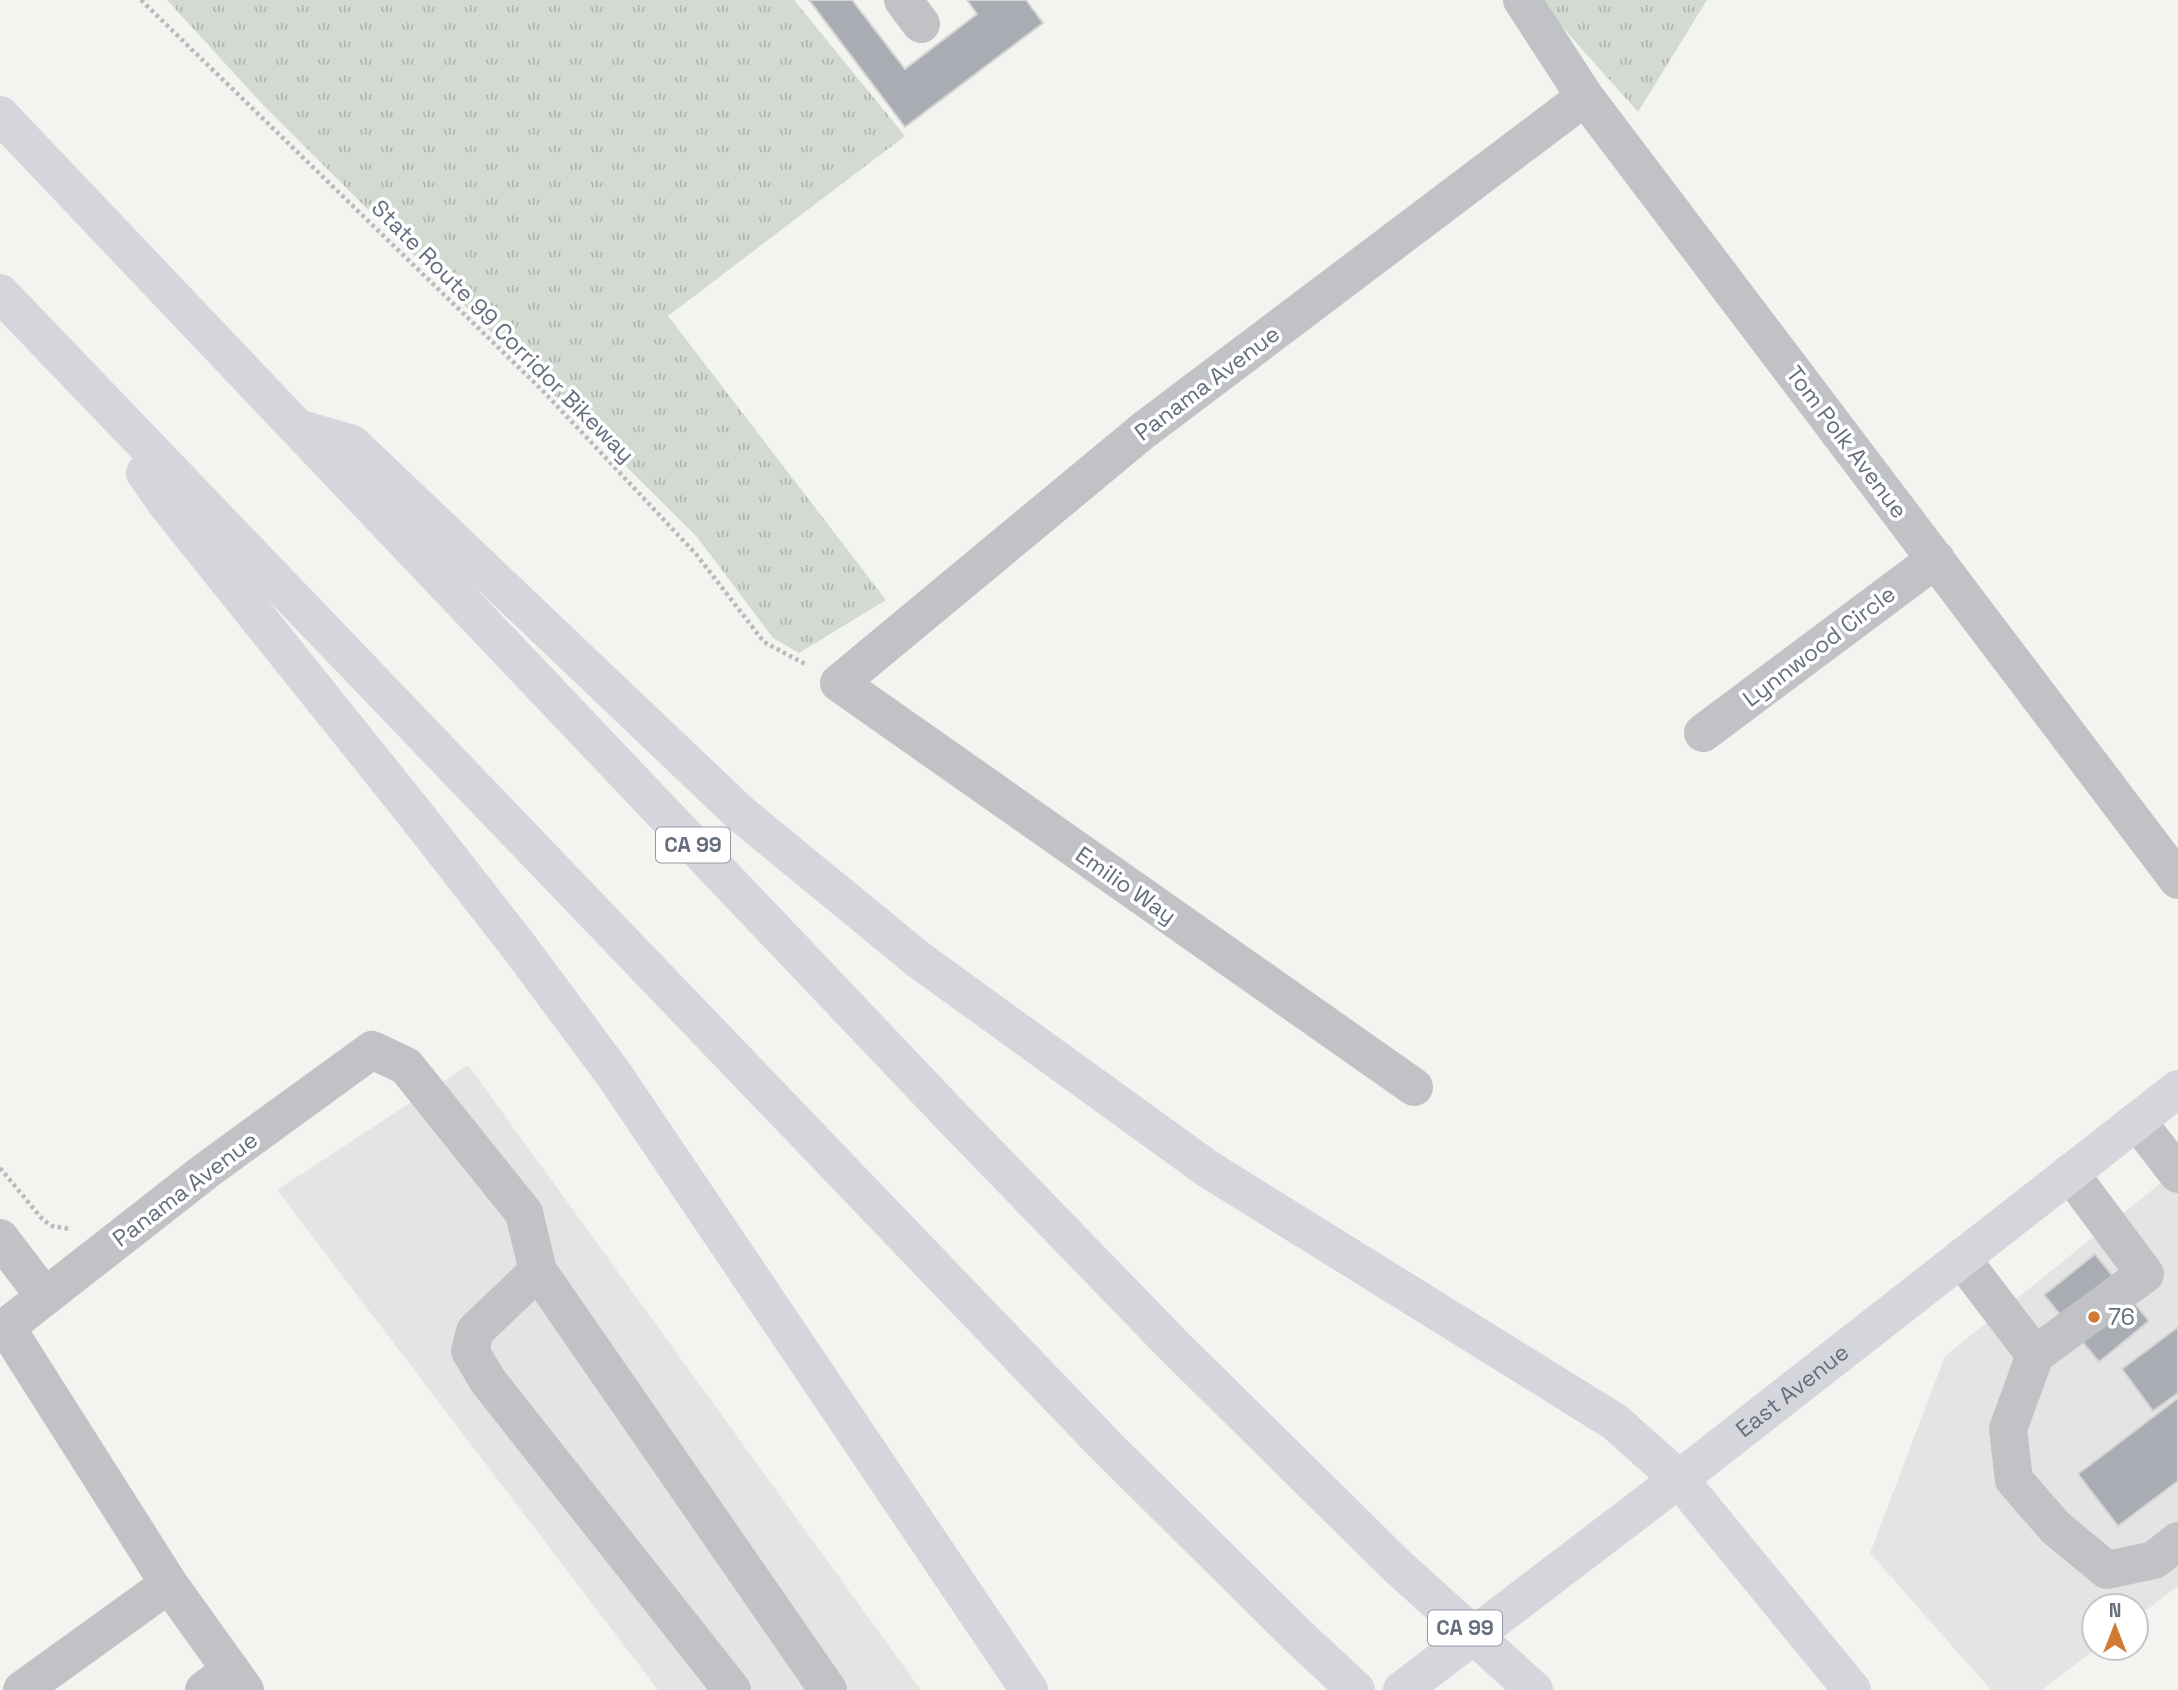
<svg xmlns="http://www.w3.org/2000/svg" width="2178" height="1690" font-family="'Space Grotesk',sans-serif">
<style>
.built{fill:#e4e4e4}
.grass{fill:url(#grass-tufts)}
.building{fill:#a9adb3;stroke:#d4d5d3;stroke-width:2}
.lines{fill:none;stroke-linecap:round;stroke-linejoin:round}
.path{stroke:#b9babd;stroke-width:4.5;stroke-dasharray:3.5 3.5;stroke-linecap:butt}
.minor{stroke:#c0c2c5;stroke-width:38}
.major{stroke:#d4d6db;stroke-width:38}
.highway{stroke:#d4d6db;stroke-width:38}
.poi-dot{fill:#d07a34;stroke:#fff;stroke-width:2.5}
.labels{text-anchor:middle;stroke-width:7;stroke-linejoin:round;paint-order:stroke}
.shield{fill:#fff;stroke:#949aa5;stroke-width:2}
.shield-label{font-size:21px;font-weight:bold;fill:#666e7e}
.street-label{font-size:23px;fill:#666e7e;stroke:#fff}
.poi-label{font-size:23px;fill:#666e7e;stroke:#fff;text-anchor:start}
</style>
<defs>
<pattern id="grass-tufts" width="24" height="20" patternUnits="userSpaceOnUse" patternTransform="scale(1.75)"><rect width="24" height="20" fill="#d3dad2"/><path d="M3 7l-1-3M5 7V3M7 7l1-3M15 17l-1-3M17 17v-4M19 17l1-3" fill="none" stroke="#afb5b0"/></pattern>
</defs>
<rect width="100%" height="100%" fill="#f3f4f0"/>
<path class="built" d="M468,1065L921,1690H658L277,1190Z
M2178,1169V1586L2136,1618V1606H2094V1648H2097L2042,1690H1991L1870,1553L1945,1356Z"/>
<path class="grass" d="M167,0H794L905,136L668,316L886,600L799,653L773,638L697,537L265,107Z
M1538,0H1707L1638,112Z"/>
<path class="building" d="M809,0H852L905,69L977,14L967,0H1026L1043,23L905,127Z
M2095,1254L2149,1321L2099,1362L2044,1295Z
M2178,1327V1393L2153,1411L2122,1369Z
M2178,1398V1481L2118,1526L2078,1474Z"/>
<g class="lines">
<path class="path" d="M141,0L542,390L696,554L764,642L807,665
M0,1168L43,1220L52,1226L70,1229"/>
<path class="minor" d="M903,0L921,24
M1522,0L1585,97L2178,880
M1703,733L1936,559
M1414,1087L839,683L1144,430L1585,97
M2137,1121L2178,1174
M2070,1173L2145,1274L2035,1355L2008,1429L2014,1480L2056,1528L2107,1570L2154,1560L2178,1541
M0,1238L45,1297
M1961,1258L2035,1355
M538,1271L828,1690
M6,1327L169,1584
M0,1332L207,1170L372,1050L406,1066L524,1213L538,1271L475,1331L470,1351L488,1381L732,1690
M22,1690L169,1584L245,1690
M204,1690L231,1670"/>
<path class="major" id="s1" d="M1402,1690L1679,1479L2178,1089"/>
<path class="highway" d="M0,115L954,1119L1173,1345L1396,1565L1534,1690
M0,293L1105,1445L1299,1637L1356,1690
M301,429L352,444L741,814L919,960L1208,1169L1615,1422L1679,1479L1852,1690
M145,473L166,503L416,815L520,948L615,1076L1029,1690"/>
</g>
<circle class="poi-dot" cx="2094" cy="1317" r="7"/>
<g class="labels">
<g class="shield">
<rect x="656" y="827.5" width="74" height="35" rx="5"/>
<rect x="1428" y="1610.5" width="74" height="35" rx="5"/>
</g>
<g class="shield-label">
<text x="693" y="852">CA 99</text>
<text x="1465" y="1635">CA 99</text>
</g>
<g class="street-label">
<text transform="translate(503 331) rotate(45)" y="8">State Route 99 Corridor Bikeway</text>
<text transform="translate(1207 383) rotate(-37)" y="8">Panama Avenue</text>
<text transform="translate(1847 442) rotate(53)" y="8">Tom Polk Avenue</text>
<text transform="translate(1819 646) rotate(-37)" y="8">Lynnwood Circle</text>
<text transform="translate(1126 885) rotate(35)" y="8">Emilio Way</text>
<text transform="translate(185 1189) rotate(-37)" y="8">Panama Avenue</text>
<text dy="8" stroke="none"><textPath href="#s1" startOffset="492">East Avenue</textPath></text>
</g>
<g class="poi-label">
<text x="2108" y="1325">76</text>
</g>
</g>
<g transform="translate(2115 1627)"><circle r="33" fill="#ffffff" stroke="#c2c5cb" stroke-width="2"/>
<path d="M0-5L12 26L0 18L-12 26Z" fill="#d07a34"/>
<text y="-10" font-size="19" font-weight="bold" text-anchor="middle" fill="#666e7e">N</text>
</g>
</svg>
